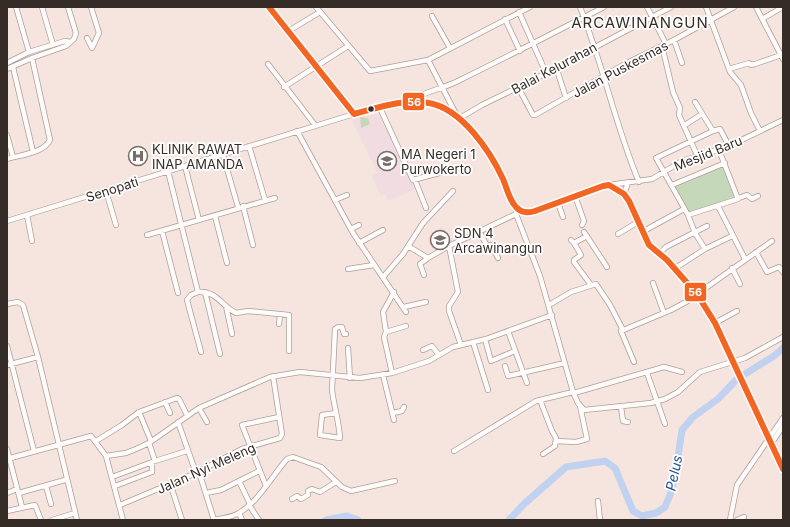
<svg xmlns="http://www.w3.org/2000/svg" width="790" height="527" font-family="Inter,sans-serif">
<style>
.education{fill:#f1dde1}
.green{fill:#c5d8ba}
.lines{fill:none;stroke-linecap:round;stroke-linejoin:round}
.river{stroke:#c0d2f0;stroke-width:7}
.minor-casing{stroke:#aba09a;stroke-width:6}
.major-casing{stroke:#aba09a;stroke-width:8}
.minor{stroke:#fefbfa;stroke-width:4.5}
.major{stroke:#fefbfa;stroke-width:6}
.bus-1-casing{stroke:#fff;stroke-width:9}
.bus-1{stroke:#f26522;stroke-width:6}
.bus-dot{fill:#362c27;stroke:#fff;stroke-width:1.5}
.labels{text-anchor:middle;stroke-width:3.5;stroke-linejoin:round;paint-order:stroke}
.street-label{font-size:13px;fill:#362c27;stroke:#fff}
.poi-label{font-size:13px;fill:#362c27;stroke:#fff;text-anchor:start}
.water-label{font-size:14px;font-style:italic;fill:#245598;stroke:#fff}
.quarter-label{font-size:15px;letter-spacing:1px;fill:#362c27;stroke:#fff}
.line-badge{stroke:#fff;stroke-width:1.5}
.badge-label{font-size:11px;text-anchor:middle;font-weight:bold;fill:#fff}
</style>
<rect width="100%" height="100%" fill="#f5e5de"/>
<path class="education" d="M380,113L416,189L388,201L385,194L381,196L371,175L377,172L351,119Z
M443,227L454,243L437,255L428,242V238L431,234Z"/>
<path class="green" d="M360,117L368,118L370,124L361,128Z
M727,164L738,191V196L688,213L674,183Z
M441,236L447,246L441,250L435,239Z"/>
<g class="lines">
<path class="river" d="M326,520L347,516L358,520
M509,520L524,504L566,467L605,461L615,468L633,511L642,516L656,513L665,507L670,495L675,476L682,430L693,417L718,399L737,379L774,356L783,348"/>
<defs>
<path id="minor" d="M16,7L29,52
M42,7L53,45
M316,7L370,71L428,60
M580,7C603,64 615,125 639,182
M647,7L666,44
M706,7L730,72L741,85L751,113L760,131
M756,7L783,59
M519,12L546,73
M432,16L450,48
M505,19L520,51
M762,19L783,7
M287,32L320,12
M87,38L92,48L99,33L91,7
M674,40L682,63
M662,46L673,92L680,108L679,115L697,155
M7,63L29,52L65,41L70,42
M268,64L315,125
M13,67L33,152
M556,67L566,98
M7,69L32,58L66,46L74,39L76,33L68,7
M729,69L749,63L751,65L755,64L781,55
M284,87L348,46
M518,87L533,115H535L625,64L674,40L734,7
M411,101C424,91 443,89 458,81C507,57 555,32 604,7
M695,102L713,131L720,129L729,146
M380,108L413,180L458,168
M457,116L428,60L530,7
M460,118L482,105L531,81L671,7
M685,125L702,114
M297,131L353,233L406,312
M713,131L656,158L688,215L738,199L719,150
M7,135L13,157
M249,146L265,200
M223,155L238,207
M7,159C20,155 44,153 50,140L32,58
M185,166L199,220
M168,171L198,292C218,291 221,306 236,313L248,311L289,315V351
M415,180L426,208
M609,185L652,179L682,161L729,146L783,120
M672,185L725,163
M106,191L116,225
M624,194L628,183
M575,196L584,221L582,225
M739,198L747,195L752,199L758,196
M335,200L347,195
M558,203L563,217
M243,206L253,245
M718,206L745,259
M516,208V214L540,276L573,392L578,403L584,410L651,403L665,399L678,392L700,372L745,358L783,337
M27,215L32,241
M688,215L695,233L705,249
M215,216L227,263
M7,221L354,114
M351,229L359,225
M162,231L178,293
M479,231L487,246L491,245L498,258
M584,232L607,267
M642,232L684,209
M618,234L638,222
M147,235L275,198
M571,240L574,243L587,236
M359,243L383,230
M574,243L581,255L574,260V262L591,285
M408,246L428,258L449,246
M756,252L767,272L779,267L783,272
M659,254L666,247L707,226
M732,268L740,284
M348,269L374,265
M674,269L705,249L732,236
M424,275L420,264L428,258
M384,276L403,254L423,223L453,191
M653,283L664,313
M198,292L191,295L187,300L201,352
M205,292L220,354
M7,304L18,302L23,305L38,357L77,520
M549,305L571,292L596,284L610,305L622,328L621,331L671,310L686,302L772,241
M226,306L232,334
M404,307L426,302
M715,323L737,311
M279,324L280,315
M508,331L527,383
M621,331L634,362
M386,332L406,326
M485,339L491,361L515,351
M473,342L488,390
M461,345L449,311V306L458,292L449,246L516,214
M7,346L34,451
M348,348L350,378
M423,350L432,346L439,355
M7,365L38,357
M505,366L508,376L565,363
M392,373L384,337L386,332L383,312L394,292
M647,373L665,424
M383,375L394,420
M574,393L664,367L682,372
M540,400L552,431L556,438L555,446L543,454
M165,402L170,413
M621,407L623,421L628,422
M199,408L207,422
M139,412L151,441
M336,413L322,415L320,435L340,438C339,422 334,406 332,390L335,329L338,327H342L344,334H346
M393,413L402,411L404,407
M178,422L196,473
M96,441L122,425L139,412L177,398L179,399L187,415
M556,441L576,442L587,439L580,406
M149,443L155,461
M771,444L783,426
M7,449L22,507
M454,451L536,401L573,392
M106,456L126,453L136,449L149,443L199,408L270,377L300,372L360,378L392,373L429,361L453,347L486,339L552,315
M7,459L91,436L106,456L123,520
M199,472L214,520
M112,477L155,461L187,451
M239,481L259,471
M170,483L182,520
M46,486L51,504
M115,486L152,472V462
M266,486L242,425L279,417
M7,493L17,489
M19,493L65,480
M206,493L221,490L239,481L250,504
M292,499L297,496L301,499L308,495V491L312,489L320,492L336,482
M598,501L600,520
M120,505L196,473L242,449L280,438L282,434L273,376
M249,505L259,520
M7,511L35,505L41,520
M239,513L242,520
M52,520L75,513
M215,520C223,518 233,517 239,513C259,501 272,476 287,459L293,457L321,467L342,487L351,491L395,481
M730,520L737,485L783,418
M737,520L744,517"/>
<path id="major" d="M269,7L354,114C377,108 405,98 429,103C462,109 490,151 503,179C507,188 509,200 516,207C521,213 529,213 535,211L603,186L609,185L624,194L629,201L649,245L667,260L697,294L715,323L783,469"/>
</defs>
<use href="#minor" class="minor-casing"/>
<use href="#major" class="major-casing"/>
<use href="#minor" class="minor"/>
<use href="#major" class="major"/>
<defs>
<path id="bus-1" d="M269,7L354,114C377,108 405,98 429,103C462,109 490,151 503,179C507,188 509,200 516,207C521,213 529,213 535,211L603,186L609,185L624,194L629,201L649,245L667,260L697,294L715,323L783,469"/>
</defs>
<use href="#bus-1" class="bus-1-casing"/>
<use href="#bus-1" class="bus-1"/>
</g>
<defs>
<symbol id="hospital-ring" viewBox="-11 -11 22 22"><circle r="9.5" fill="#fff" stroke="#796d67" stroke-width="1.5"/><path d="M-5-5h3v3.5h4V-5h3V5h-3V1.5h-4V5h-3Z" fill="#796d67"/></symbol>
<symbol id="school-ring" viewBox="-11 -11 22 22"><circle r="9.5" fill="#fff" stroke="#796d67" stroke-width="1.5"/><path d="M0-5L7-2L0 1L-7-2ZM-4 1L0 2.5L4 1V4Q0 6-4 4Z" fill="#796d67"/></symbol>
</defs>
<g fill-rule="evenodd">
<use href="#hospital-ring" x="127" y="145" width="22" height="22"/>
<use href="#school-ring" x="376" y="150" width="22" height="22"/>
<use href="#school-ring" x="429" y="229" width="22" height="22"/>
</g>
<circle class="bus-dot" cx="371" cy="109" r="3.5"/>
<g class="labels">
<g class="street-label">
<text transform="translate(554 68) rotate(-28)" y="5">Balai Kelurahan</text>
<text transform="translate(620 69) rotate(-28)" y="5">Jalan Puskesmas</text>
<text transform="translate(708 153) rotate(-22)" y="5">Mesjid Baru</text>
<text transform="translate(112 189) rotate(-18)" y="5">Senopati</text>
<text transform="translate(206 468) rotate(-24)" y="5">Jalan Nyi Meleng</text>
</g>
<g class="poi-label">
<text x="152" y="154">KLINIK RAWAT<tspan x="152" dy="15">INAP AMANDA</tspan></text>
<text x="401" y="159">MA Negeri 1<tspan x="401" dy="15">Purwokerto</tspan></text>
<text x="454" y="238">SDN 4<tspan x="454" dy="15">Arcawinangun</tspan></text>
</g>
<g class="water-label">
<text transform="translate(674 473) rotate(-78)" y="5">Pelus</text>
</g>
<g class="quarter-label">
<text x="640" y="28">ARCAWINANGUN</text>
</g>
</g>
<g class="line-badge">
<rect x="402" y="92" width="23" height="19" rx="4" fill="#f26522"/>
<rect x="684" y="282" width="23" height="20" rx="4" fill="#f26522"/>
</g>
<g class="badge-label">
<text x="414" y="106">56</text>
<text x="695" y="296">56</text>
</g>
<rect width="790" height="527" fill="none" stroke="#362c27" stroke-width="16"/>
</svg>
